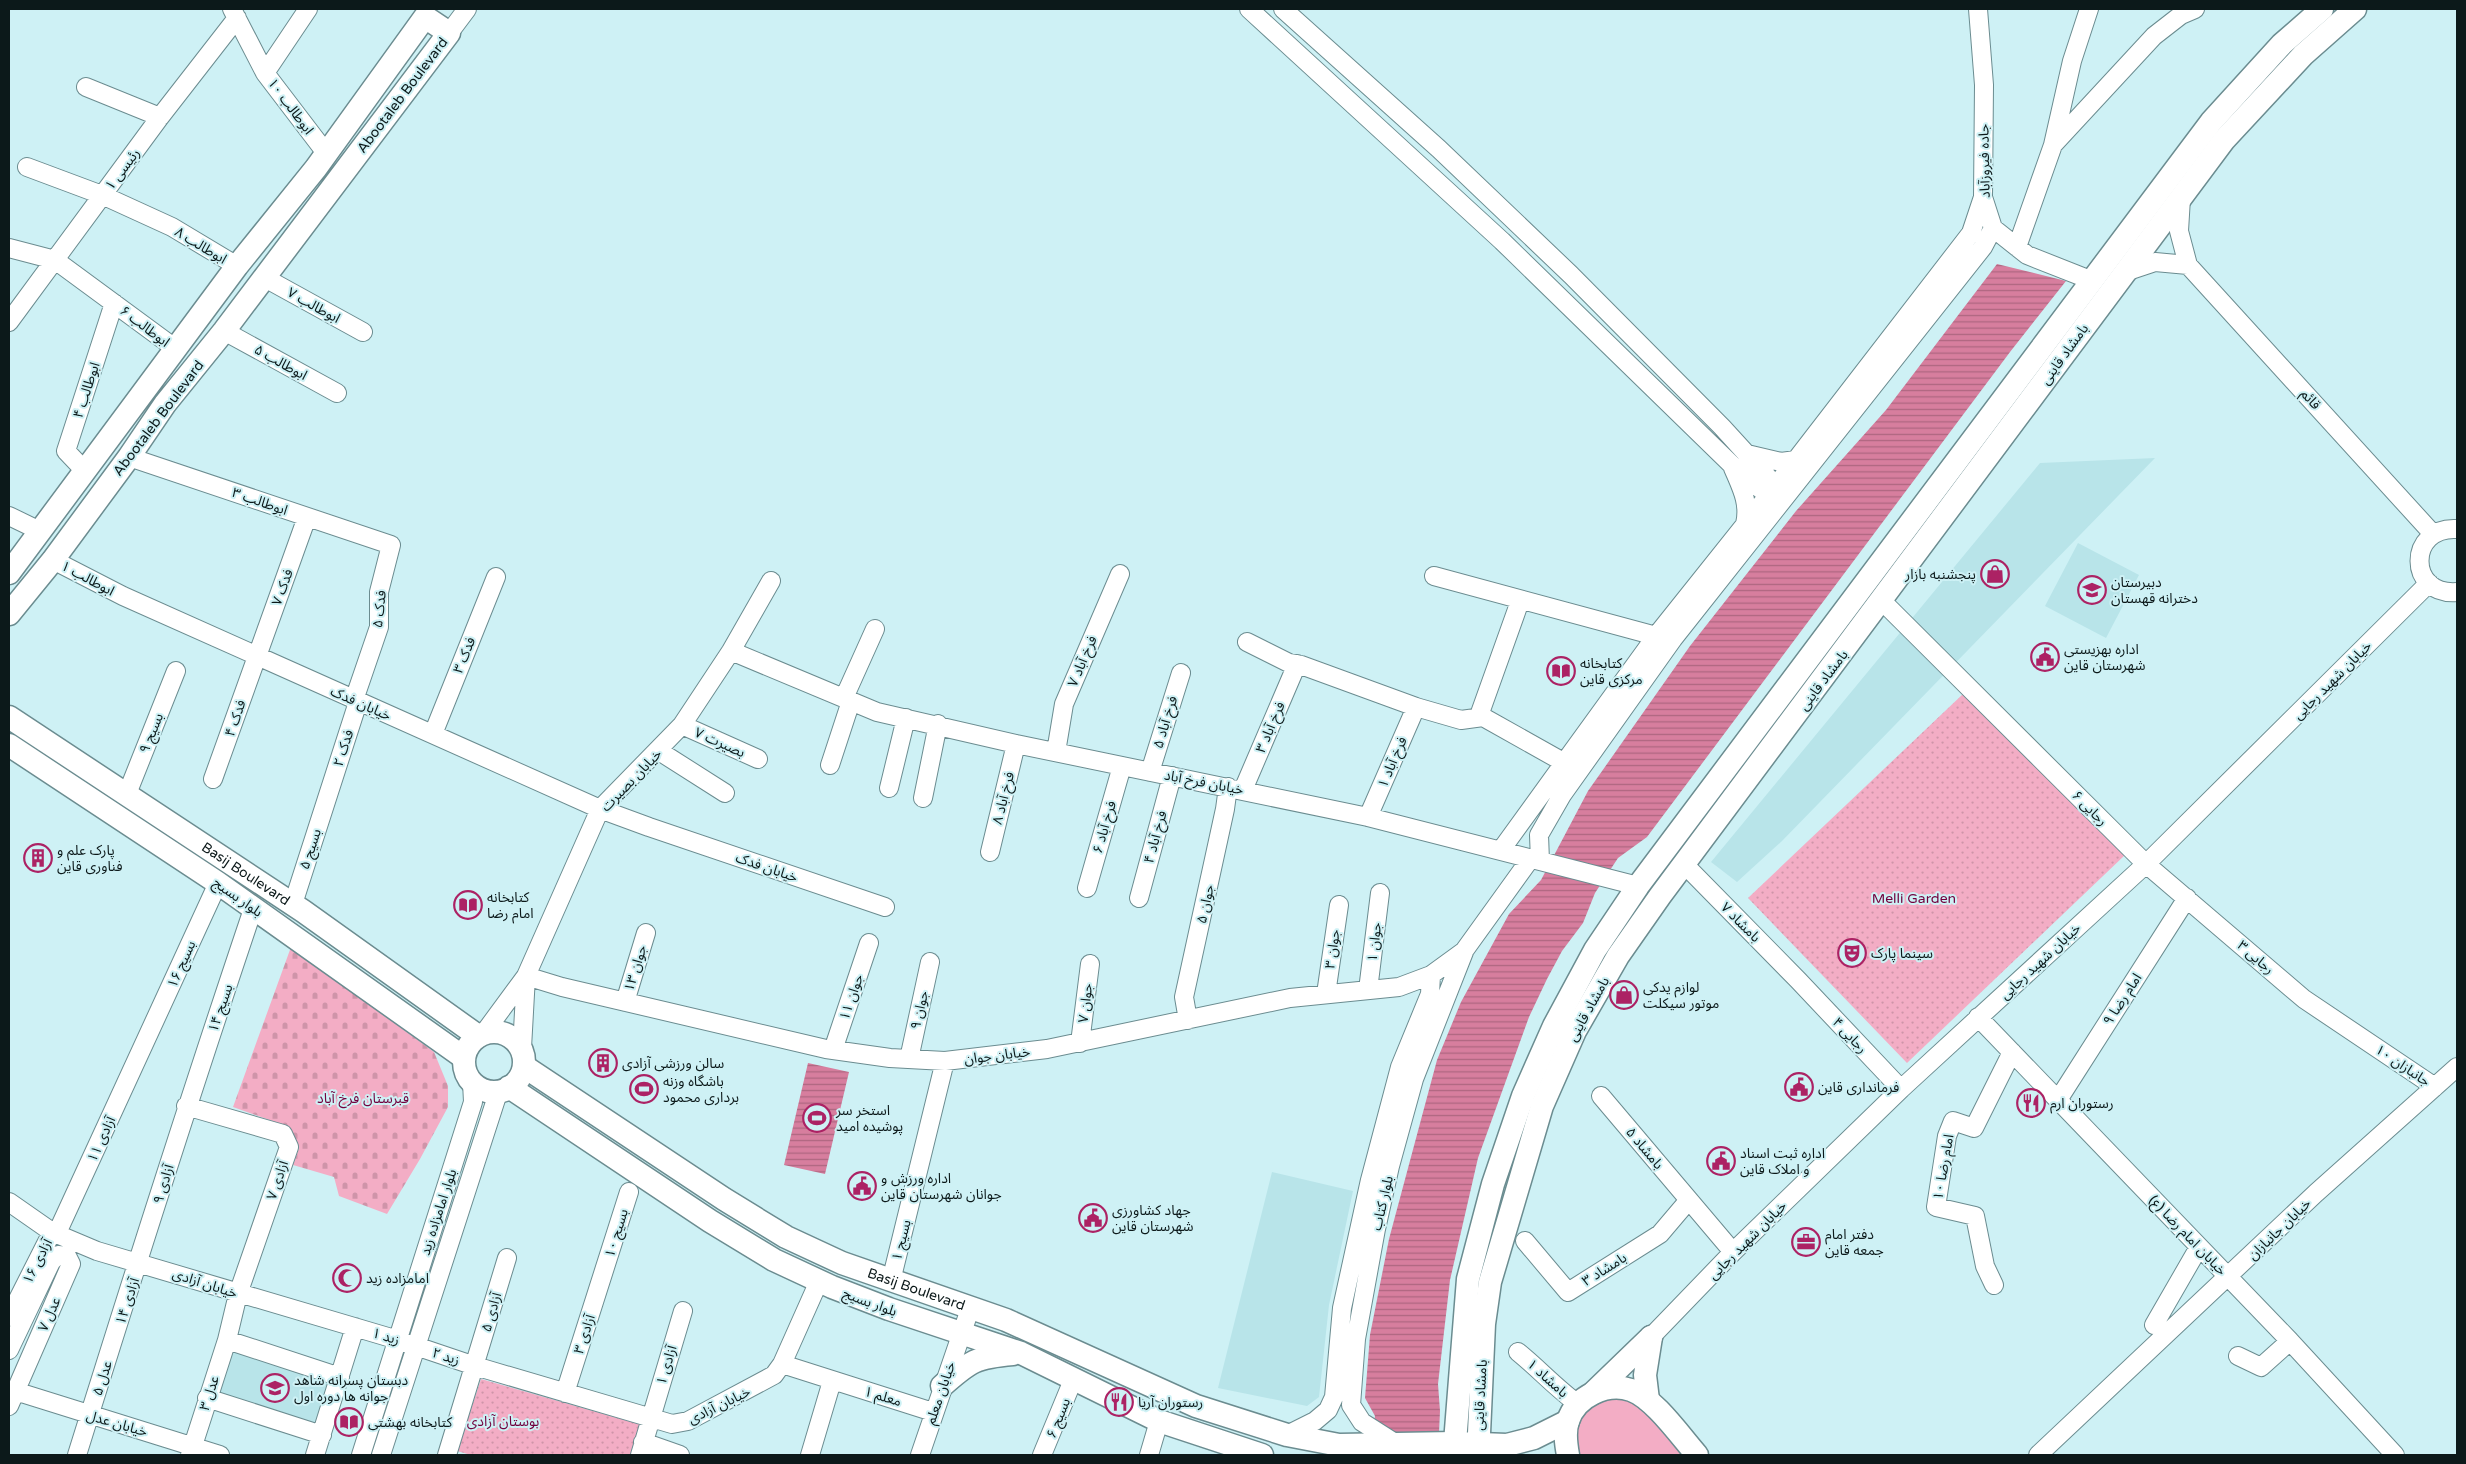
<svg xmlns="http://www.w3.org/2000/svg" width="2466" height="1464" font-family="'Varela Round','Noto Sans Arabic',sans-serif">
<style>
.built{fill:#b8e4e9}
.grass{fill:#f3adc5}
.cemetery{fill:url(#cemetery-stones)}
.park{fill:url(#park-dots)}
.water{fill:url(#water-rules)}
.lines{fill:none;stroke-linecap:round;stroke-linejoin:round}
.minor-casing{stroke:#6b8c90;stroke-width:20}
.major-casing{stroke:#6b8c90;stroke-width:25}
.minor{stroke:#fff;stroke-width:18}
.major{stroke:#fff;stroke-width:22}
.labels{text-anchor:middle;stroke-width:4;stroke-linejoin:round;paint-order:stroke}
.street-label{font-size:14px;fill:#0c191a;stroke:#cef1f5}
.poi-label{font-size:14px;fill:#0c191a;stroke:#cef1f5;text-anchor:start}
.park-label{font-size:14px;fill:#71003d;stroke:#cef1f5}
</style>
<defs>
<pattern id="cemetery-stones" width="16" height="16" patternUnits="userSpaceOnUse" patternTransform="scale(1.25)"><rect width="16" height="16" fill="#f3adc5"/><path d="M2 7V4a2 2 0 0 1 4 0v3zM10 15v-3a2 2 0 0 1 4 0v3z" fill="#cf94a9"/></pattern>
<pattern id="park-dots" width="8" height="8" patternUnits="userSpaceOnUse" patternTransform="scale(1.25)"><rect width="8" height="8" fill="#f3adc5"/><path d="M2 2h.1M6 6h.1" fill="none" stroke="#cf94a9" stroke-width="1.8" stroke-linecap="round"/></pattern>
<pattern id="water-rules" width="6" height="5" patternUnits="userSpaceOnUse" patternTransform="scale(1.25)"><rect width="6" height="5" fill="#d77e9e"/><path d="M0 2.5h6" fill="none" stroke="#ad6680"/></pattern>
</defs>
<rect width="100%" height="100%" fill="#cef1f5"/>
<path class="built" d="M2155,458L1782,841L1737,882L1711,862L2040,463Z
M2078,543L2139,575L2106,638L2045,606Z
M1272,1172L1353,1191L1329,1305L1319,1397L1307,1406L1218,1388Z
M234,1348L332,1379L317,1427L218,1396Z"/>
<path class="grass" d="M1623,1394L1634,1400L1690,1455H1576L1571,1434L1580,1414L1598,1400Z"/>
<path class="cemetery" d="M291,947L434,1052L448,1086V1107L420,1159L387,1214L339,1196L334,1177L293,1165L299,1148L289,1127L233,1107Z"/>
<path class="park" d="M1963,694L2125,855L1907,1063L1748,898Z
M481,1379L646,1426L638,1455H471L457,1451Z"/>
<path class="water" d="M1997,264L2066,281L2010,352L1647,837L1618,858L1595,893L1583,923L1562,951L1547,979L1529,1017L1478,1158L1450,1280L1438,1384L1440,1411L1438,1455H1369L1375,1416L1365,1398L1370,1335L1389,1239L1437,1060L1461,1002L1509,914L1541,880L1588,791L1690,646L1796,511L1886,410Z
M808,1063L849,1072L825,1174L784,1165Z"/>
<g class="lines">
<defs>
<path id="minor" d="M232,9L265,73
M308,9L265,73L326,153
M1249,9L1502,241L1732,465L1776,502
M1283,9L1439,149L1571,275L1722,427L1783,494
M1978,9L1984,85L1983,197L1993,228L2027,255L2093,281
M449,33L467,9
M86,87L160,117
M2053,145L2154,36L2181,15L2195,9
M27,167L102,195L172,227L237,266
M2181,198L2179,231L2188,265L2433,534
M2017,247L2053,145L2072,61L2089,9
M9,248L55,260L176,349
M2125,272L2155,262L2188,265
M265,278L363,332
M9,322L160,117L237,18
M224,331L337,393
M1747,454L1781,462L1796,460
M129,457L391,545L379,592V627L354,700
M1733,468C1741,487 1750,503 1745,524
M85,471L66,451L114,303
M9,516L40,531
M2457,529C2407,526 2407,596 2457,592
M53,560L123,596L600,809L649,827L885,907
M1434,576L1656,636
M1520,601L1480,713L1483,717L1565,763
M1882,601L2146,864L2304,999L2435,1087
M1247,642L1289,663L1301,665L1416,707L1461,720L1483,717
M731,651L877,712L1016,744L1368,817L1638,886
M844,698L875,629
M682,725L758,759
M433,734L496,577
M659,751L725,793
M1056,752L1064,704L1120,574
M830,765L851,701
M1150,772L1181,673
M213,779L307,517
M889,788L906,718
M1243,790L1297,664
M127,794L176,671
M923,798L938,724
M1368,817L1416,707
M1501,850L1656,636L1775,487L1971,233L1983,197
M990,852L1016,744
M1540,861L1539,835L1562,795L1673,639L1983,247L1993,228
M1684,864L1798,980L1901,1089
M1087,888L1122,766
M1139,898L1172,776
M293,904L358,702
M526,976L562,987L826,1049L890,1058L945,1061L1047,1049L1290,998L1399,987L1431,975L1464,951L1531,858
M1368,990L1380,893
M1326,994L1339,905
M625,1002L646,933
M1978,1017L2290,1341L2395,1455
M1188,1020L1184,997L1225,809L1228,787
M484,1033L526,976L600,809L682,725L731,651L771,581
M1080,1043L1090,964
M522,1048L526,976
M833,1050L869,943
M909,1059L930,962
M1601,1096L1733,1252
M2058,1100L2187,898
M186,1106L283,1134L289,1147L238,1294L227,1340L190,1455
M9,1202L52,1232L97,1251L398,1340L475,1366L672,1424L688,1421L774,1375L782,1364L819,1281
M57,1233L218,883
M1525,1241L1568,1292L1660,1234L1688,1201
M891,1281L945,1061
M1994,1285L1985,1266L1975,1216L1936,1207L1947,1136L1953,1121L1974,1128L2012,1052
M9,1317L52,1232
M2154,1325L2199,1247
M1651,1337L1733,1252L1901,1089L2146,864L2429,583
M227,1340L340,1377
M9,1350L51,1262L58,1255L67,1256L71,1264L9,1406
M1518,1352C1539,1369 1556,1388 1578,1404
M2238,1356L2261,1367L2290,1341
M782,1364L933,1412
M15,1391L220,1455
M565,1393L629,1192
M207,1398L322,1435
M1287,1435L1315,1421L1328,1410L1334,1397L1342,1308L1370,1180L1400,1067L1430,994L1431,975
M643,1442L680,1455
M1395,1443L1362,1422L1351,1405L1356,1339L1376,1229L1390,1166L1414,1079L1464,952
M77,1455C134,1272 192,1090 253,909
M315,1455L355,1327
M361,1455L473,1102L472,1082
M381,1455L498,1093
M447,1455L507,1258
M640,1455L683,1311
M810,1455L832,1381
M920,1455L970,1309
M1042,1455L1073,1380
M1149,1455L1159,1421
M2038,1455L2316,1193L2457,1067"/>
<g id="major">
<path d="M9,573L237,266L316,168L425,17L449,33L224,331L165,404L129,457L53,560L9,614"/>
<path id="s1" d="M9,717L303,911L478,1036"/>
<path d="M9,745L218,883L463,1057"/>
<circle cx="494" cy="1062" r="30"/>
<path id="s2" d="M525,1067L724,1199L786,1237L842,1263L1006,1320L1196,1406L1287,1435L1339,1445L1454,1443L1507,1445L1534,1438L1568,1421"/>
<path d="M509,1087L710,1221L774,1260L832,1287L889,1309L1021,1353L1159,1421L1262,1455"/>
<path d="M942,1386C970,1361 976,1357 1013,1354"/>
<path d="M1593,1393L1651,1337"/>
<path d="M1648,1400L1645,1375L1651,1337"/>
<path d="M1454,1455L1468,1279L1493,1184L1523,1096L1554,1026L1595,950L1638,886L2211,122L2282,44L2322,9"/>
<path d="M1478,1455L1484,1324L1490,1282L1542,1106L1575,1031L1618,956L1660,896L2224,140L2303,55L2355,9"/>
<path d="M1568,1455C1566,1444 1564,1432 1568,1421C1576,1396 1607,1382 1631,1390C1654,1398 1681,1437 1697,1455"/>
</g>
</defs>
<use href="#minor" class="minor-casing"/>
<use href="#major" class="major-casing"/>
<use href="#minor" class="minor"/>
<use href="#major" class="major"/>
</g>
<defs>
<symbol id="shop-ring" viewBox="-11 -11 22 22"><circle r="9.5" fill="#cef1f5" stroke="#ac2264" stroke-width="1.5"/><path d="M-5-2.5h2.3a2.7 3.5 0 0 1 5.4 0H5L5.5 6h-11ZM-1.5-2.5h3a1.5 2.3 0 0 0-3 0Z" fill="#ac2264"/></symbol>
<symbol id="school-ring" viewBox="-11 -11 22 22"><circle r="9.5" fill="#cef1f5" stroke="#ac2264" stroke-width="1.5"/><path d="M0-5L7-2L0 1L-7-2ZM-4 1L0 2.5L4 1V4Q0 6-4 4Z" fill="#ac2264"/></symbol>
<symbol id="civic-ring" viewBox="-11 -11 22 22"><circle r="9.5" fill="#cef1f5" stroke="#ac2264" stroke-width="1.5"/><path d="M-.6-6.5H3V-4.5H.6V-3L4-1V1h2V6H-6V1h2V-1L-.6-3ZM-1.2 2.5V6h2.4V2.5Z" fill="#ac2264"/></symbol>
<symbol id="library-ring" viewBox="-11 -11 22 22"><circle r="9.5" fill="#cef1f5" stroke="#ac2264" stroke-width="1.5"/><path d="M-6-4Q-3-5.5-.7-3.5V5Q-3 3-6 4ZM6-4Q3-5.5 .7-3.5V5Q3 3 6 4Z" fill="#ac2264"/></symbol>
<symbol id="building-ring" viewBox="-11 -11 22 22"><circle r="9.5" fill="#cef1f5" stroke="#ac2264" stroke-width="1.5"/><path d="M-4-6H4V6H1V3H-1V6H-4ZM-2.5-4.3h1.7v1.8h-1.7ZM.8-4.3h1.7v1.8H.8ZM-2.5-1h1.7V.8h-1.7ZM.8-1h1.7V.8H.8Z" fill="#ac2264"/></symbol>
<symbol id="theatre-ring" viewBox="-11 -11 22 22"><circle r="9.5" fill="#cef1f5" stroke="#ac2264" stroke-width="1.5"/><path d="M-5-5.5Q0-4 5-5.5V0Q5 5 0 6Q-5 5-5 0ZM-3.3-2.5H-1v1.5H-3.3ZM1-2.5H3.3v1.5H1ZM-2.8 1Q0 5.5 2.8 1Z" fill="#ac2264"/></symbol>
<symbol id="stadium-ring" viewBox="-11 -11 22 22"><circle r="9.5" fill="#cef1f5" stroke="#ac2264" stroke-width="1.5"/><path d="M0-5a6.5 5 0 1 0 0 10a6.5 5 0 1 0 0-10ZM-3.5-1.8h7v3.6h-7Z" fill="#ac2264"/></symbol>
<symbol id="restaurant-ring" viewBox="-11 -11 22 22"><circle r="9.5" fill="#cef1f5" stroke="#ac2264" stroke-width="1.5"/><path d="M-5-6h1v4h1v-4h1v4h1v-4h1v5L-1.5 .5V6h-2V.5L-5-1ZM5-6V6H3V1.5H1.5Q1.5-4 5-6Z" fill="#ac2264"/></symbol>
<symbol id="office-ring" viewBox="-11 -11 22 22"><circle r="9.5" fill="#cef1f5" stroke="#ac2264" stroke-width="1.5"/><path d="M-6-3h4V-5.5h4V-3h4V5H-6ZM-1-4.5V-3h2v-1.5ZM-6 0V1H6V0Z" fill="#ac2264"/></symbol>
<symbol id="mosque-ring" viewBox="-11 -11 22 22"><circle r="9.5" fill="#cef1f5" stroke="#ac2264" stroke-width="1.5"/><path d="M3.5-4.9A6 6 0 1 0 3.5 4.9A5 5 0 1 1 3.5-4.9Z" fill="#ac2264"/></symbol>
</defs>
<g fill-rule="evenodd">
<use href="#shop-ring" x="1979" y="558" width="32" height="32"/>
<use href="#school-ring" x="2076" y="574" width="32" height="32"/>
<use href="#civic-ring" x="2029" y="641" width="32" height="32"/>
<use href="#library-ring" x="1545" y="655" width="32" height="32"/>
<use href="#building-ring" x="22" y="842" width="32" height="32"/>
<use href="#library-ring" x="452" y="889" width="32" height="32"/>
<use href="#theatre-ring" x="1836" y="937" width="32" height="32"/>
<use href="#shop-ring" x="1608" y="979" width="32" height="32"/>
<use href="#building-ring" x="587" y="1047" width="32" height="32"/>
<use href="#civic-ring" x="1783" y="1071" width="32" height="32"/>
<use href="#stadium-ring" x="628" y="1073" width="32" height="32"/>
<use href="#restaurant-ring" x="2015" y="1087" width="32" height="32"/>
<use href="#stadium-ring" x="801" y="1102" width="32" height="32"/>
<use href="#civic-ring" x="1705" y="1145" width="32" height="32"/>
<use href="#civic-ring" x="846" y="1170" width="32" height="32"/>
<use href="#civic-ring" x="1077" y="1202" width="32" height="32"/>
<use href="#office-ring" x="1790" y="1226" width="32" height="32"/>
<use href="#mosque-ring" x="331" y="1262" width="32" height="32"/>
<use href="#school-ring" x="259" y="1372" width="32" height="32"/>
<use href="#restaurant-ring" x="1103" y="1386" width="32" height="32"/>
<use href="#library-ring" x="333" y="1406" width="32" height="32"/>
</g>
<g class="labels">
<g class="street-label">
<text transform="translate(402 95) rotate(-53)" y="5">Abootaleb Boulevard</text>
<text transform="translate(291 106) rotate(53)" y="5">ابوطالب ۱۰</text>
<text transform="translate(1984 161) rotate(-91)" y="5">جاده فیروزآباد</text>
<text transform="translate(122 169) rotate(-53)" y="5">رئیسی ۱</text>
<text transform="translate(201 245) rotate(31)" y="5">ابوطالب ۸</text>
<text transform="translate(314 305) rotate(29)" y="5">ابوطالب ۷</text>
<text transform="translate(145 326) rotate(37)" y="5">ابوطالب ۶</text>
<text transform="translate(2064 354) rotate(-54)" y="5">بامشاد قاینی</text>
<text transform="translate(281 362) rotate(29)" y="5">ابوطالب ۵</text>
<text transform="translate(86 390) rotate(-72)" y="5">ابوطالب ۴</text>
<text transform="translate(2311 399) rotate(48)" y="5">قائم</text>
<text transform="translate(158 418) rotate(-53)" y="5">Abootaleb Boulevard</text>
<text transform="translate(260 501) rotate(19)" y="5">ابوطالب ۳</text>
<text transform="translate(88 578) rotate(28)" y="5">ابوطالب ۱</text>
<text transform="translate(282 587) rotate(-70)" y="5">فدک ۷</text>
<text transform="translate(379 609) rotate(-84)" y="5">فدک ۵</text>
<text transform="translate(464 655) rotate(-68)" y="5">فدک ۳</text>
<text transform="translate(1082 661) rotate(-67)" y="5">فرخ آباد ۷</text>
<text transform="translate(1823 680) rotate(-53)" y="5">بامشاد قاینی</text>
<text transform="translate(2332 680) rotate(-45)" y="5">خیابان شهید رجایی</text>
<text transform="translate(361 703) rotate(24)" y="5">خیابان فدک</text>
<text transform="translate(235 718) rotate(-71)" y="5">فدک ۴</text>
<text transform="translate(1165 722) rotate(-73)" y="5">فرخ آباد ۵</text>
<text transform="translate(1270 727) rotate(-67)" y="5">فرخ آباد ۳</text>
<text transform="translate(151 733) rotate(-68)" y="5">بسیج ۹</text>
<text transform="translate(720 742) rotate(24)" y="5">بصیرت ۷</text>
<text transform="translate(343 748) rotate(-72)" y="5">فدک ۲</text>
<text transform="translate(1392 762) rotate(-67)" y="5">فرخ آباد ۱</text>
<text transform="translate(631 780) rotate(-46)" y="5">خیابان بصیرت</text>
<text transform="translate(1204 782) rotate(11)" y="5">خیابان فرخ آباد</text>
<text transform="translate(1003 798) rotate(-76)" y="5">فرخ آباد ۸</text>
<text transform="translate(2090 808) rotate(45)" y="5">رجایی ۶</text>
<text transform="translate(1104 827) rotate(-74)" y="5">فرخ آباد ۶</text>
<text transform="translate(1155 837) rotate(-75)" y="5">فرخ آباد ۴</text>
<text transform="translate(310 849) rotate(-72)" y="5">بسیج ۵</text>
<text transform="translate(767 867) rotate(19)" y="5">خیابان فدک</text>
<text dy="5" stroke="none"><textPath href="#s1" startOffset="284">Basij Boulevard</textPath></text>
<text transform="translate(238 897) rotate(35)" y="5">بلوار بسیج</text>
<text transform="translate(1205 904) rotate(-78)" y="5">جوان ۵</text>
<text transform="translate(1741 922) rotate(45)" y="5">بامشاد ۷</text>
<text transform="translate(1374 942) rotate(-83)" y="5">جوان ۱</text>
<text transform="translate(1332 949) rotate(-82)" y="5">جوان ۳</text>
<text transform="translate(2256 957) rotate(41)" y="5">رجایی ۳</text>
<text transform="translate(2040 961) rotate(-43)" y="5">خیابان شهید رجایی</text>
<text transform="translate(181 964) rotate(-66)" y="5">بسیج ۱۶</text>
<text transform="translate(635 968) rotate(-73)" y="5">جوان ۱۳</text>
<text transform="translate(851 997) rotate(-71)" y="5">جوان ۱۱</text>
<text transform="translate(2122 999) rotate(-57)" y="5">امام رضا ۹</text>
<text transform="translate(1085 1003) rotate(-83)" y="5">جوان ۷</text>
<text transform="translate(220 1008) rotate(-71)" y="5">بسیج ۱۴</text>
<text transform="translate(1588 1009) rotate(-61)" y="5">بامشاد قاینی</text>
<text transform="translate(919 1010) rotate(-77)" y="5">جوان ۹</text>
<text transform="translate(1850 1035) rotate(47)" y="5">رجایی ۴</text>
<text transform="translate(997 1055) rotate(-7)" y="5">خیابان جوان</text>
<text transform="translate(2403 1065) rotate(34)" y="5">جانبازان ۱۰</text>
<text transform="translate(101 1139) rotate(-65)" y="5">آزادی ۱۱</text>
<text transform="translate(1645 1148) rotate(50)" y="5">بامشاد ۵</text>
<text transform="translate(1943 1167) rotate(-80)" y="5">امام رضا ۱۰</text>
<text transform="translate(277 1180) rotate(-71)" y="5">آزادی ۷</text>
<text transform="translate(163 1184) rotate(-73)" y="5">آزادی ۹</text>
<text transform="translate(1382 1203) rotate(-77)" y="5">بلوار کتاب</text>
<text transform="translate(438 1212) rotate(-72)" y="5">بلوار امامزاده زید</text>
<text transform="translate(2279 1229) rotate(-44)" y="5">خیابان جانبازان</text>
<text transform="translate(616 1233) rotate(-73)" y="5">بسیج ۱۰</text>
<text transform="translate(2188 1235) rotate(46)" y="5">خیابان امام رضا (ع)</text>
<text transform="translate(901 1240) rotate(-76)" y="5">بسیج ۱</text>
<text transform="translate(1747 1240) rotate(-45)" y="5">خیابان شهید رجایی</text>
<text transform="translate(37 1261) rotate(-63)" y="5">آزادی ۱۶</text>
<text transform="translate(1604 1269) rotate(-32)" y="5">بامشاد ۳</text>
<text transform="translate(205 1283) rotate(18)" y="5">خیابان آزادی</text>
<text dy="5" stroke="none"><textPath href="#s2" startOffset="452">Basij Boulevard</textPath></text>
<text transform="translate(127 1301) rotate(-72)" y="5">آزادی ۱۴</text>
<text transform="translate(870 1302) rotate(20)" y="5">بلوار بسیج</text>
<text transform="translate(491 1312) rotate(-74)" y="5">آزادی ۵</text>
<text transform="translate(49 1314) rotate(-66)" y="5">عدل ۷</text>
<text transform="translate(584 1334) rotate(-72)" y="5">آزادی ۳</text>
<text transform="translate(386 1336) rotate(17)" y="5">زید ۱</text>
<text transform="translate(446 1356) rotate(18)" y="5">زید ۲</text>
<text transform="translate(666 1365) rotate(-73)" y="5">آزادی ۱</text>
<text transform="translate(102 1378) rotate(-72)" y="5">عدل ۵</text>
<text transform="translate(1548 1378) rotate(42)" y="5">بامشاد ۱</text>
<text transform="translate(209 1393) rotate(-72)" y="5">عدل ۳</text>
<text transform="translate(940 1393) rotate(-71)" y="5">خیابان معلم</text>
<text transform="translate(1480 1395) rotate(-87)" y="5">بامشاد قاینی</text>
<text transform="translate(883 1396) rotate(17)" y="5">معلم ۱</text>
<text transform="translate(719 1405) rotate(-26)" y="5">خیابان آزادی</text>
<text transform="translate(1058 1418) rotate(-68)" y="5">بسیج ۶</text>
<text transform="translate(117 1423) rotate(16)" y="5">خیابان عدل</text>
</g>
<g class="poi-label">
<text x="1976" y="579" text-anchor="end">پنجشنبه بازار</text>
<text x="2111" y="587">دبیرستان<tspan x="2111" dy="16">دخترانه قهستان</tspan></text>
<text x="2064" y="654">اداره بهزیستی<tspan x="2064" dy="16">شهرستان قاین</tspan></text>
<text x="1580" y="668">کتابخانه<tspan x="1580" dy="16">مرکزی قاین</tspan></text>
<text x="57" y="855">پارک علم و<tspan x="57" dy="16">فناوری قاین</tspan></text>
<text x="487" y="902">کتابخانه<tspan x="487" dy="16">امام رضا</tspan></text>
<text x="1871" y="958">سینما پارک</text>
<text x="1643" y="992">لوازم یدکی<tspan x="1643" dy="16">موتور سیکلت</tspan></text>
<text x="622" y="1068">سالن ورزشی آزادی</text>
<text x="663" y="1086">باشگاه وزنه<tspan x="663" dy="16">برداری محمود</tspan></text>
<text x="1818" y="1092">فرمانداری قاین</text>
<text x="2050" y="1108">رستوران ارم</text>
<text x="836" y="1115">استخر سر<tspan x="836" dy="16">پوشیده امید</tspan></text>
<text x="1740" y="1158">اداره ثبت اسناد<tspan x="1740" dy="16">و املاک قاین</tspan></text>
<text x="881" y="1183">اداره ورزش و<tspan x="881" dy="16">جوانان شهرستان قاین</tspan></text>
<text x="1112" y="1215">جهاد کشاورزی<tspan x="1112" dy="16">شهرستان قاین</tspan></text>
<text x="1825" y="1239">دفتر امام<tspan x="1825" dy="16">جمعه قاین</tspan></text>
<text x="366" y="1283">امامزاده زید</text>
<text x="294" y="1385">دبستان پسرانه شاهد<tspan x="294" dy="16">جوانه ها دوره اول</tspan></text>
<text x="1138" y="1407">رستوران آریا</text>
<text x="368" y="1427">کتابخانه بهشتی</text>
</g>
<g class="park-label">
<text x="1914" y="903">Melli Garden</text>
<text x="363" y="1103">قبرستان فرخ آباد</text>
<text x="503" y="1426">بوستان آزادی</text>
</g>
</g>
<rect width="2466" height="1464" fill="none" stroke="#0c191a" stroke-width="20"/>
</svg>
